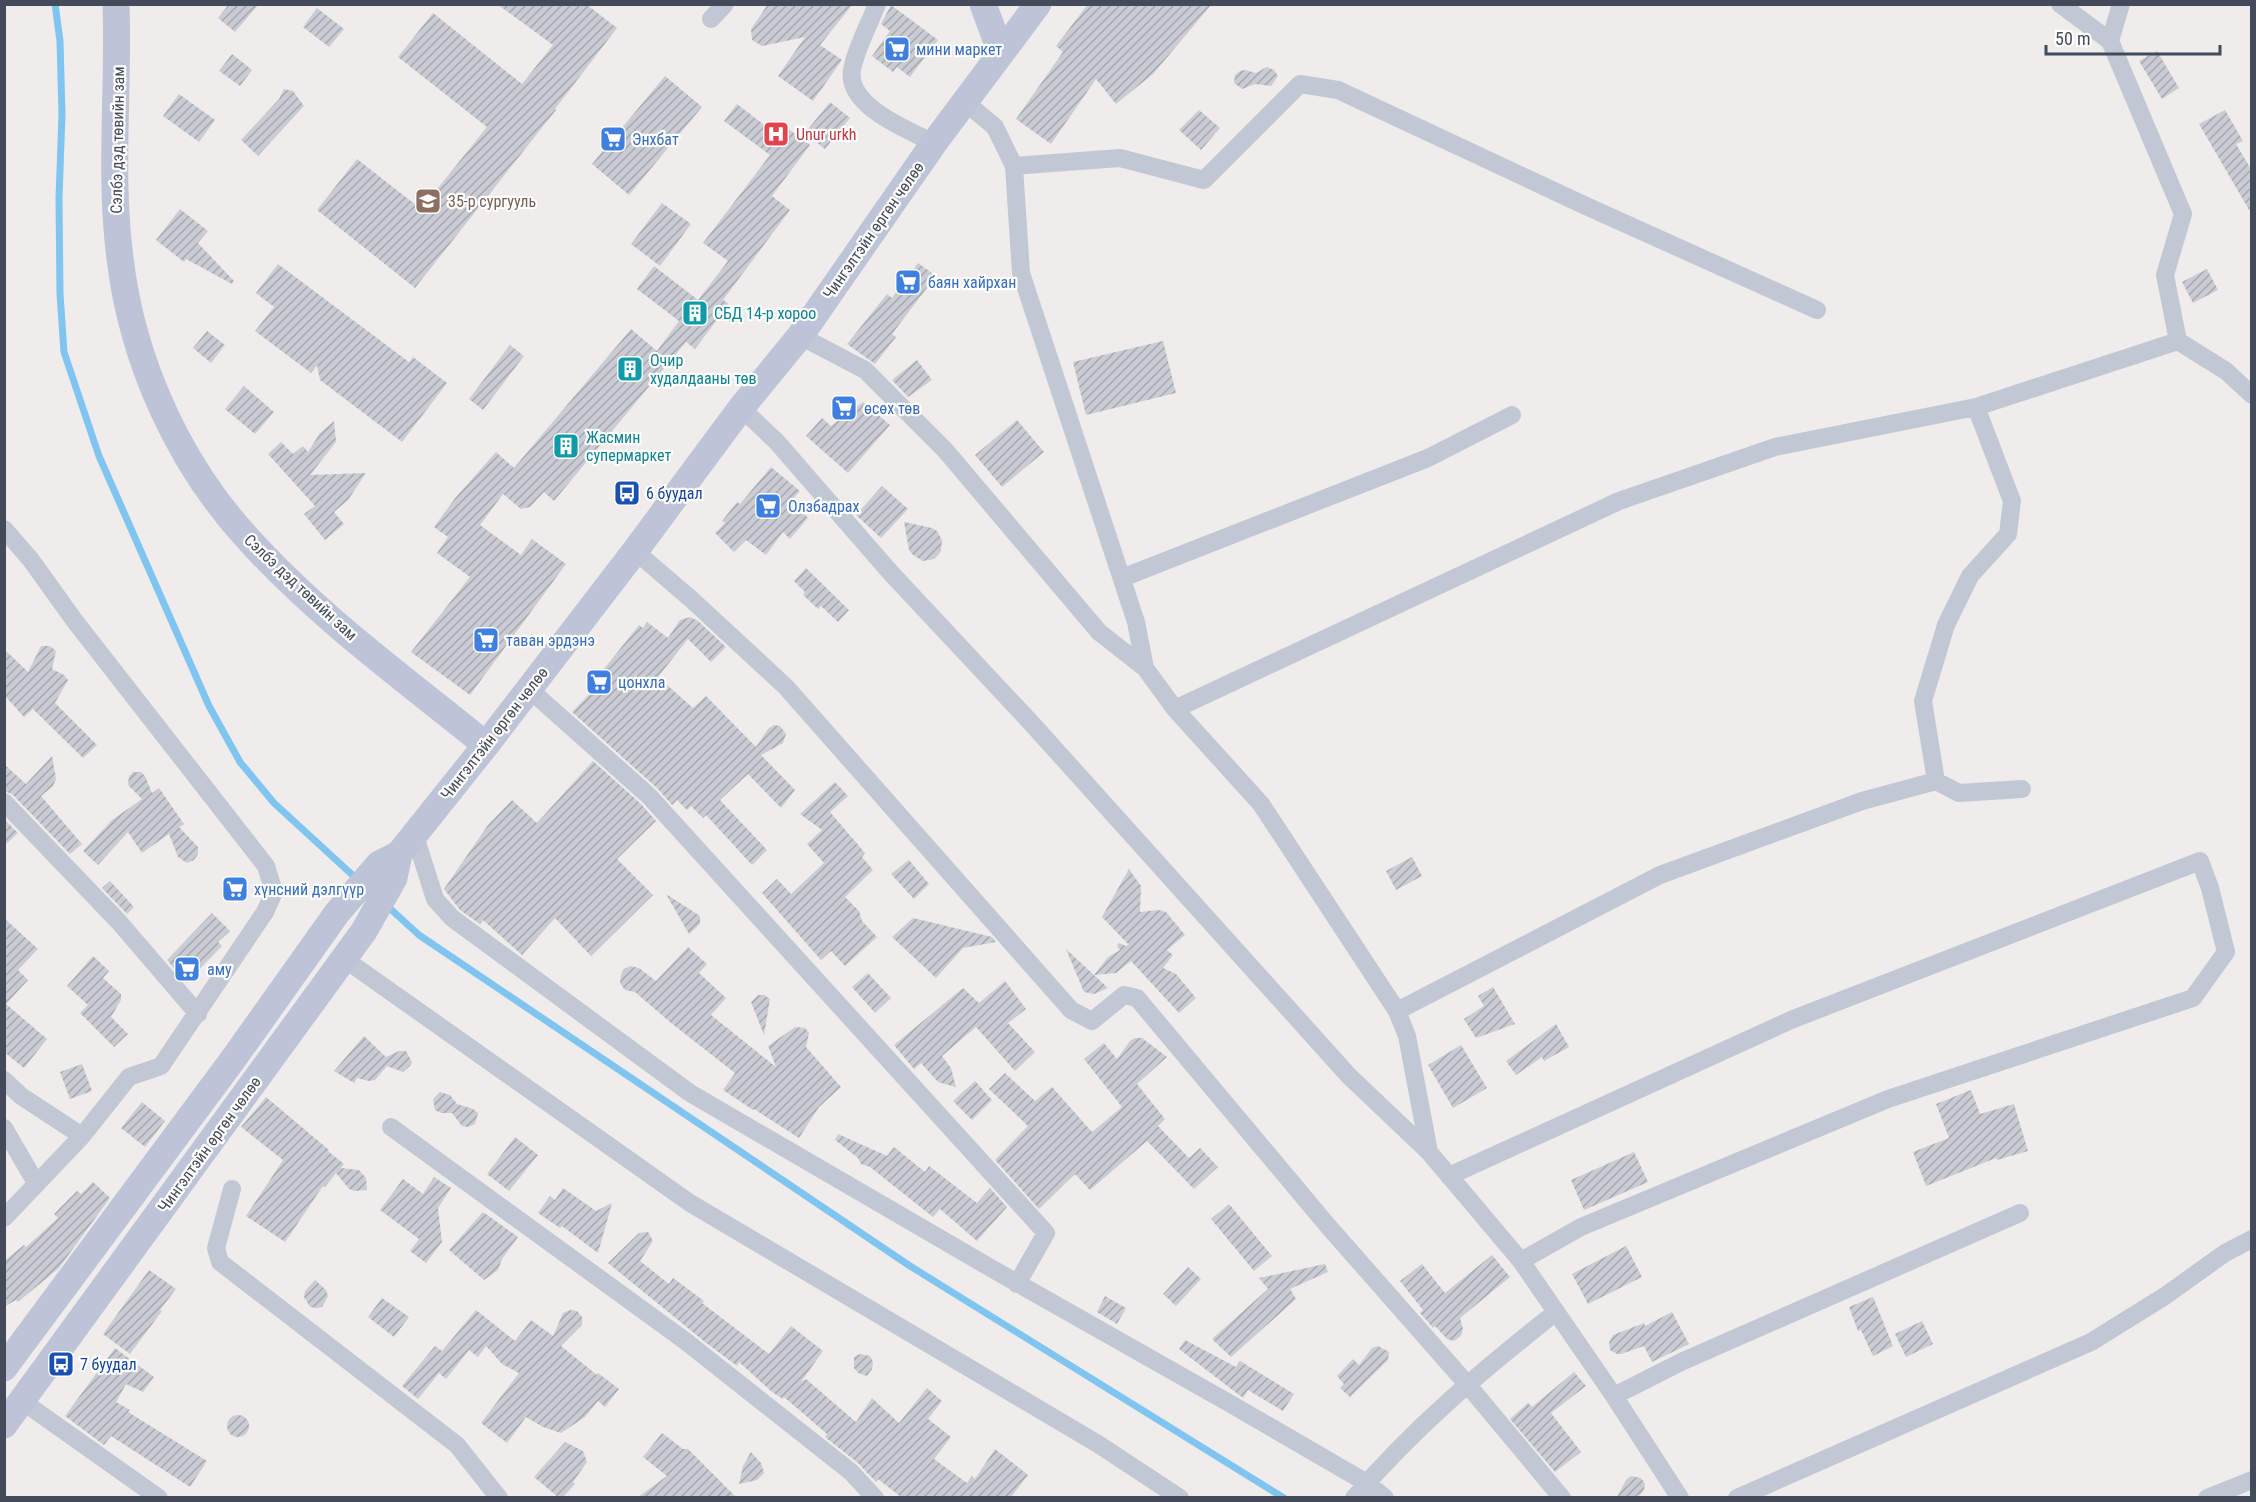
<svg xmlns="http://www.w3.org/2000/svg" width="2256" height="1502" font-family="'Roboto Condensed',sans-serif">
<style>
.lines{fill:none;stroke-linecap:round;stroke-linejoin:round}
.stream{stroke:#80c5f0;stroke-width:7}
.building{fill:url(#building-hatch)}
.street{stroke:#c1c8d4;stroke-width:18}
.secondary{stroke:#bdc4d7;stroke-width:27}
.labels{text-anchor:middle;stroke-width:4.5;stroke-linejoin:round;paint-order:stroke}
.shop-label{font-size:16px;fill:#366cbe;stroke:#fff;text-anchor:start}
.health-label{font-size:16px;fill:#be3a42;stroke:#fff;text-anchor:start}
.street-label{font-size:16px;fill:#434b5a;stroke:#fff}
.education-label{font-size:16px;fill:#785e54;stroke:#fff;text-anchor:start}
.culture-label{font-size:16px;fill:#0d838f;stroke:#fff;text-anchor:start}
.transit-label{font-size:16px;fill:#164399;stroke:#fff;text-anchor:start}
</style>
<defs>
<pattern id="building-hatch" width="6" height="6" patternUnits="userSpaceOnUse" patternTransform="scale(1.5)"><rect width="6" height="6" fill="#caccd4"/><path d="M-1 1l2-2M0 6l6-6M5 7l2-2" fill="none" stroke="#a6a8af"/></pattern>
</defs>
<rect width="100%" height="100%" fill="#efeceb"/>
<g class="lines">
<path class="stream" d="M55,4L60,41L62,114L59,198L60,294L64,352L99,456L209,706L240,762L274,803L359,881
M385,904L419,935L910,1266L1284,1498"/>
</g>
<path class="building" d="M229,4H259L235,32L218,18Z
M497,4H586L617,28L555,109L556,110L415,288L317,210L357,159L421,209L487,127L398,57L433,13L522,84L553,45Z
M768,4H853L820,45L842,60L813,101L778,76L805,37L762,46L752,40L751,29Z
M1088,4H1212L1153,74L1116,104L1096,79L1051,144L1016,119L1063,52L1056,46Z
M891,5L938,40L910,77L897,67L893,72L872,56L890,31L881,24Z
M317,8L344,29L329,47L303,27Z
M2157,51L2179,88L2162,99L2139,61Z
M232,54L252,70L240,86L219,71Z
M1267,67L1274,70L1278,76L1271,86L1255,84L1242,89L1234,83L1235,75L1240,71L1245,70L1256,73Z
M665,76L702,107L629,195L592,164Z
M284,89L293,91L304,106L258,156L241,140L279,99Z
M179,94L215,120L199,142L163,116Z
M830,102L850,118L825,149L805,133Z
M737,104L780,137L787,128L810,145L772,196L790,210L723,300L729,304L695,349L686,342L554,501L544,492L530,507L521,509L503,494L480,525L521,555L532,539L566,564L470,695L411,652L470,577L437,553L448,537L434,527L456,497L496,452L514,468L631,329L657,351L679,321L637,289L654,266L698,300L728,261L703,243L770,155L724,121Z
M1199,110L1220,128L1201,150L1179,130Z
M2225,110L2243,141L2236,144L2252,171V215L2199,124Z
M662,203L691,224L660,266L631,244Z
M180,209L208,231L198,243L234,281L232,284L186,259L184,262L156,240Z
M918,263L936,276L892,334L896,337L875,364L847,344L887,294L892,298Z
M278,264L409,362L413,357L447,383L402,442L320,380L317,365L311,373L255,331L274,307L256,293Z
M2207,269L2218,290L2193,303L2182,282Z
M207,331L225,345L211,363L193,348Z
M1163,341L1176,393L1086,415L1073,362Z
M510,345L524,356L483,410L469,399Z
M917,360L932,380L908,397L892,380Z
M244,386L274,412L255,434L225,409Z
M863,402L890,425L848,473L806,436L822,418L831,426Z
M1017,420L1044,452L1002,487L975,455Z
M334,421L336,442L310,475L366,473L348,500L334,512L344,524L325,540L304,514L315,506L268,454L281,442L293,454L303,446L308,452L320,433Z
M771,467L800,491L792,500L808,518L790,539L783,532L766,555L746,540L734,552L715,533L725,523L722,521L737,502L740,504Z
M882,486L908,509L881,538L856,515Z
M904,522L932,528L937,531L942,540L941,551L938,555L934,559L923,561L913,555L909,550Z
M806,568L849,610L838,622L821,606L818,609L803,595L805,592L794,581Z
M690,617L698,621L726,647L711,662L688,639L658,677L693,708L706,696L756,747L768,729L774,725L780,726L786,734L783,743L761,755L795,790L781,808L748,774L720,800L767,850L752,865L706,815L703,818L691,806L687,810L677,800L672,805L657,788L572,712L605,678L600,674L639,625L643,628L647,622L668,638L680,620Z
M41,646H50L56,651L52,669L64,675L68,680L55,703L97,745L83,758L33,709L24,717L4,695V649L28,672Z
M52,756L56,779L53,786L41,796L82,844L70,854L12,794L4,791V764L26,784Z
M593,761L641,804L656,821L617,859L653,895L591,956L555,918L522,955L483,920L480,924L460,910L444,889L488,825L512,800L537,823Z
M133,772H141L145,776L152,793L159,788L184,824L179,827L198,847V854L194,860L187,863L178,857L169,834L142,853L128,832L98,865L83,851L112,820L142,799L128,785L129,776Z
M835,782L848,796L830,812L865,853L862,857L873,870L845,897L859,911L862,921L877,937L845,966L831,951L821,960L762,893L777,879L791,894L824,863L807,844L822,830L800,814Z
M4,819L18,833L4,846Z
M1412,857L1422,876L1396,890L1386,871Z
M909,860L929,884L914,899L891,874Z
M1129,869L1141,886L1140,912L1159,910L1166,912L1185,935L1167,950L1173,955L1163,968L1176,974L1196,998L1179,1013L1131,961L1116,973L1094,975L1108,957L1120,950L1117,946L1119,943L1126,946L1129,945L1102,917Z
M110,881L134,907L127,914L102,888Z
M666,894L700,916V924L689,934Z
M212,913L230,931L218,942L222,946L186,983L167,960Z
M4,918L38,949L18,970L28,980L6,1004L47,1039L24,1068L4,1052Z
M913,918L992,937L996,942L963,948L936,978L892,937Z
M688,947L707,964L699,973L726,998L711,1015L776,1067L768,1046L795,1027L805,1028L809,1033L806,1047L841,1087L819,1107L799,1138L754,1109L753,1110L723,1090L735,1073L671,1023L635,992L625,990L620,983L621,974L624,969L630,966L639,968L656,981Z
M1066,949L1108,988L1094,994L1084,992Z
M93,956L109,971L103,978L121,994V1000L111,1017L128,1034L114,1047L80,1013L88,1005L67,986Z
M868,973L891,998L875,1013L852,987Z
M1005,981L1026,1009L1008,1023L1035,1052L1015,1071L976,1027L942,1056L951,1068L956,1087L938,1082L921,1063L914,1069L894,1045L963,988L979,1003Z
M1493,987L1515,1024L1476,1038L1464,1019L1484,1006L1478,996Z
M758,995H764L770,999L764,1035L751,1002Z
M1556,1024L1569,1047L1544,1061L1542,1057L1516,1075L1506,1061Z
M364,1036L386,1057L399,1051H406L412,1062L410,1066L403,1072L387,1066L375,1080L369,1081L357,1078L354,1083L334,1071Z
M1135,1038H1142L1167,1057L1137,1084L1165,1119L1158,1126L1189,1158L1200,1148L1218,1167L1194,1189L1147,1141L1090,1190L1075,1174L1039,1209L995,1160L1028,1126L989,1089L1005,1073L1035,1101L1052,1087L1092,1132L1122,1107L1084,1059L1104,1043L1117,1059L1130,1041Z
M1461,1045L1487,1088L1453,1108L1428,1065Z
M82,1064L92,1091L70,1099L60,1072Z
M975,1081L992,1100L972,1120L953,1101Z
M1971,1090L1980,1114L2014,1104L2028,1151L1997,1160L1996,1158L1926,1186L1913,1152L1949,1138L1936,1104Z
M440,1092L450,1095L457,1104L473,1109L478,1113L475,1124L468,1127L462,1126L452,1113H441L435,1110L433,1099Z
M266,1097L329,1150L328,1151L344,1164L341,1168L359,1170L366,1178L367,1190L355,1191L349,1189L336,1173L325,1187L323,1186L285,1242L246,1216L283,1160L241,1127Z
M142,1102L165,1121L145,1147L121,1128Z
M838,1134L887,1156L894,1147L925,1172L929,1166L977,1203L990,1188L1007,1207L977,1241L940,1209L933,1217L870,1167L861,1164L858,1158L835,1140Z
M515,1137L538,1155L509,1191L487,1174Z
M1634,1152L1648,1182L1584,1210L1571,1180Z
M434,1177L451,1188L438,1208L442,1242L426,1263L410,1251L419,1239L380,1210L403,1179L423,1194Z
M93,1182L110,1198L59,1268L18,1302L16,1300L4,1307V1261L24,1245L26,1247L58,1218L54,1214L77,1191L81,1194Z
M563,1188L596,1211L612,1203L598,1253L562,1226L560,1228L538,1213L550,1196L555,1200Z
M1229,1204L1272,1256L1254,1271L1211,1219Z
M483,1212L518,1237L502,1259L498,1270L484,1280L449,1250Z
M648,1232L653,1241L640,1261L669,1284L673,1278L704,1301L702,1303L769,1354L791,1326L823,1351L801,1382L806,1379L856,1422L872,1398L899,1423L927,1388L942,1401L928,1419L951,1437L934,1459L967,1483L972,1476L975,1479L995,1449L1028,1475L1011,1497H901L878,1479L876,1482L858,1463L825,1437L827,1434L784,1397L783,1399L772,1392L739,1362L737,1366L705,1342L608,1263L639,1233Z
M1626,1246L1642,1277L1588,1304L1572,1274Z
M1492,1255L1510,1277L1460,1318L1463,1329L1461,1336L1454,1341L1447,1339L1435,1326L1433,1328L1420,1313L1423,1310L1400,1281L1422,1264L1445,1293Z
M1325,1264L1328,1272L1290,1289L1296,1299L1231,1357L1212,1339L1268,1289L1259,1278Z
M1188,1267L1201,1279L1176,1306L1163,1294Z
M149,1270L176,1289L160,1310L162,1311L130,1354L103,1334Z
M315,1280L326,1290L328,1296L322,1307L316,1308L310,1307L304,1297L305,1291Z
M1105,1296L1126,1308L1117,1324L1097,1312Z
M1873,1297L1893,1346L1873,1356L1861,1330L1858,1331L1849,1307Z
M382,1298L409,1317L394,1337L368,1317Z
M476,1310L515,1341L531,1320L553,1336L563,1313L570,1310L577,1311L582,1317V1325L561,1346L597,1375L598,1373L619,1389L605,1407L598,1401L585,1417L561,1433L543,1427L526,1417L507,1443L481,1423L519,1373L502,1364L486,1346L478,1357L469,1350L446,1379L439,1373L418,1399L402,1386L435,1346L442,1351Z
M1672,1312L1689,1344L1652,1362L1644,1346L1621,1354H1617L1610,1350L1609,1342L1613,1335L1644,1323L1645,1326Z
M1922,1321L1933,1344L1906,1357L1895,1334Z
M1185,1340L1236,1367L1240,1361L1294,1394L1283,1411L1248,1390L1243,1398L1179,1349Z
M1378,1346L1389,1352L1388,1360L1350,1397L1340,1388L1344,1384L1337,1376L1353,1359L1359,1365L1372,1348Z
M115,1348L154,1377L143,1392L126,1384L116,1402L130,1410L128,1412L207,1461L190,1487L111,1436L104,1445L65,1416Z
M860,1354L870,1356L873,1362L872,1369L867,1376L858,1373L854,1368V1357Z
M1574,1372L1586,1386L1551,1413L1581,1452L1555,1472L1510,1419L1528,1403L1532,1407Z
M227 1426a11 11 0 1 1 22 0a11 11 0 1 1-22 0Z
M662,1433L683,1449H688L736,1497H638L667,1476L643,1457Z
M565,1442L583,1451L587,1462L573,1482L575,1484L563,1497H558L534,1477Z
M751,1452L761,1463L764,1473L757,1480L739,1484L743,1466Z
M1631,1476L1641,1478L1645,1484L1644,1490L1640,1495L1633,1497H1617L1626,1480Z"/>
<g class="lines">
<path class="street" d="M877,4C869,25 856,48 852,70C846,106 908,130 934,143
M2060,4L2110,41L2183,214L2165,275L2178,341L2226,371L2252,395
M711,19L725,4
M2110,41L2121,4
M965,102L995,127L1014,166L1021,273L1136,622L1145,668L1175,709L1261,804L1397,1011L1407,1036L1429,1152
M1014,166L1120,158L1204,180L1300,84L1338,90L1586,206L1817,310
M800,336L865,370L945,450L1099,632L1145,668
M741,408L776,441L890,572L1034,726L1349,1076L1429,1152L1521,1261L1614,1396L1680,1498
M4,529L31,560L74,620L266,866L274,892L265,912L161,1066L129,1077L82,1136L4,1218
M635,551L691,599L786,687L1071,1010L1092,1021L1124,995L1137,998L1328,1226L1467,1384L1562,1498
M1122,578L1428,458L1512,415
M529,689L649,796L1046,1233L1017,1284
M1175,709L1619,501L1775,447L1976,407L2178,341
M1936,781L1959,793L2022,789
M4,802L119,922L198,1014
M414,833L435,899L452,918L690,1093L996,1271L1229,1403L1367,1483L1385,1498
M343,958L690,1203L1098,1444L1180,1498
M1397,1011L1660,875L1862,801L1936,781L1923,701L1946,625L1970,576L2008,534L2012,501L1976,407
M4,1080L21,1096L82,1136
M391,1127L684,1340L851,1472L875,1498
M4,1128L36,1183
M1449,1176L1791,1020L2200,861L2210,888L2226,952L2193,998L1888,1099L1581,1227L1521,1261
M232,1189L216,1248L220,1262L457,1445L499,1498
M1614,1396L1681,1362L2020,1213
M22,1401L159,1498
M1354,1498C1414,1427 1484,1369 1556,1312
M1737,1498L2091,1342L2165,1296L2225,1253L2252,1239
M2207,1498L2252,1480"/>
<path class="secondary" d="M116,4C119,89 109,174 120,258C132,361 179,465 250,541C320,618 406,680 486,745
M983,4L1001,53
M4,1368L234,1058L337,913L379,864L399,854L486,745L635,551L741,408L800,336L934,143L1038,4
M4,1425L364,931L394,878L399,854"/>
</g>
<defs>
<symbol id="supermarket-square" viewBox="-11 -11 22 22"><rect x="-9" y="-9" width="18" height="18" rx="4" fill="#3f7fe0" stroke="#fff"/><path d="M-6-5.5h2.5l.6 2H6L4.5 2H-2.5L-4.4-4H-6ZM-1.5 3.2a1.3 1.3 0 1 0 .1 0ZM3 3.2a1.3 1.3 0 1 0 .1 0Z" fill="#fff"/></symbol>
<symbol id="hospital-square" viewBox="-11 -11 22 22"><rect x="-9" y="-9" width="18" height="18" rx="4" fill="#e0444e" stroke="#fff"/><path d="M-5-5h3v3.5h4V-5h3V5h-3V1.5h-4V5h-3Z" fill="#fff"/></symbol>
<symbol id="school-square" viewBox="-11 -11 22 22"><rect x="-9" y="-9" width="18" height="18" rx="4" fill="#8d6e63" stroke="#fff"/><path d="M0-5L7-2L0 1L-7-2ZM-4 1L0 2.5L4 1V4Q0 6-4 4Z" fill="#fff"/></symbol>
<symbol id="building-square" viewBox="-11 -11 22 22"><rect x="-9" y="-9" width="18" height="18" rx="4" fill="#0f9aa8" stroke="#fff"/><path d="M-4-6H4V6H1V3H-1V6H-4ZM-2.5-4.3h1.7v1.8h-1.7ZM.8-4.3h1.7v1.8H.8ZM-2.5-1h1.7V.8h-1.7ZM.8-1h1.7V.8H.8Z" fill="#fff"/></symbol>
<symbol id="bus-square" viewBox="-11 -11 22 22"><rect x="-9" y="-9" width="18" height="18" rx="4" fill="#1a4fb4" stroke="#fff"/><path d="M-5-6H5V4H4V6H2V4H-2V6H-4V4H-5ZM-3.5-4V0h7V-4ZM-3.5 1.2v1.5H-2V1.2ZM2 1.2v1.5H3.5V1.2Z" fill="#fff"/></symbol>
</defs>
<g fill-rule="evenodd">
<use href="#supermarket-square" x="882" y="34" width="30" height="30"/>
<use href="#hospital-square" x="761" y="119" width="30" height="30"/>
<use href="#supermarket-square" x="598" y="124" width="30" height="30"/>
<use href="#school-square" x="413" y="186" width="30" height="30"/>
<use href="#supermarket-square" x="893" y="267" width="30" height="30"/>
<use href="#building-square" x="680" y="298" width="30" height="30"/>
<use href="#building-square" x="615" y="354" width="30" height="30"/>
<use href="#supermarket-square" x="829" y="393" width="30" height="30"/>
<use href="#building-square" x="551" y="431" width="30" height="30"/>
<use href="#bus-square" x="612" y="478" width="30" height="30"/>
<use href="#supermarket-square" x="753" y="491" width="30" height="30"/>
<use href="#supermarket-square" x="471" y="625" width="30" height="30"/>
<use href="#supermarket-square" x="584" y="667" width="30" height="30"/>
<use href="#supermarket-square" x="220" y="874" width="30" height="30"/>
<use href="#supermarket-square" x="172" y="954" width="30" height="30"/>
<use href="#bus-square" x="46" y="1349" width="30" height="30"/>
</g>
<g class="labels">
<g class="shop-label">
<text x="916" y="55">мини маркет</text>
<text x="632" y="145">Энхбат</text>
<text x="928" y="288">баян хайрхан</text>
<text x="864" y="414">өсөх төв</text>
<text x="788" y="512">Олзбадрах</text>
<text x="506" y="646">таван эрдэнэ</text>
<text x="618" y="688">цонхла</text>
<text x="254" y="895">хүнсний дэлгүүр</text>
<text x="207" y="975">аму</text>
</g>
<g class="health-label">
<text x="796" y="140">Unur urkh</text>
</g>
<g class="street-label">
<text transform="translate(117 140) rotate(-89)" y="6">Сэлбэ дэд төвийн зам</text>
<text transform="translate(873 230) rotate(-55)" y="6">Чингэлтэйн өргөн чөлөө</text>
<text transform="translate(301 587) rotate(43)" y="6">Сэлбэ дэд төвийн зам</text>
<text transform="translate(494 733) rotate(-52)" y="6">Чингэлтэйн өргөн чөлөө</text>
<text transform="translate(209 1144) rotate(-54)" y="6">Чингэлтэйн өргөн чөлөө</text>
</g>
<g class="education-label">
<text x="448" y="207">35-р сургууль</text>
</g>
<g class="culture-label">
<text x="714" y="319">СБД 14-р хороо</text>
<text x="650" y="366">Очир<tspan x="650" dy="18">худалдааны төв</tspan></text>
<text x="586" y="443">Жасмин<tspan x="586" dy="18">супермаркет</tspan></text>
</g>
<g class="transit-label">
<text x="646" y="499">6 буудал</text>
<text x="80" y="1370">7 буудал</text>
</g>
</g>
<rect width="2256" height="1502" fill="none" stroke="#434b5a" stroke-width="12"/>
<path d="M2046 45v9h174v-9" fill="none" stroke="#434b5a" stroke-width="3"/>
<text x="2055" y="45" font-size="18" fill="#434b5a" stroke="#ffffff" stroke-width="4.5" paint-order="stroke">50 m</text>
</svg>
